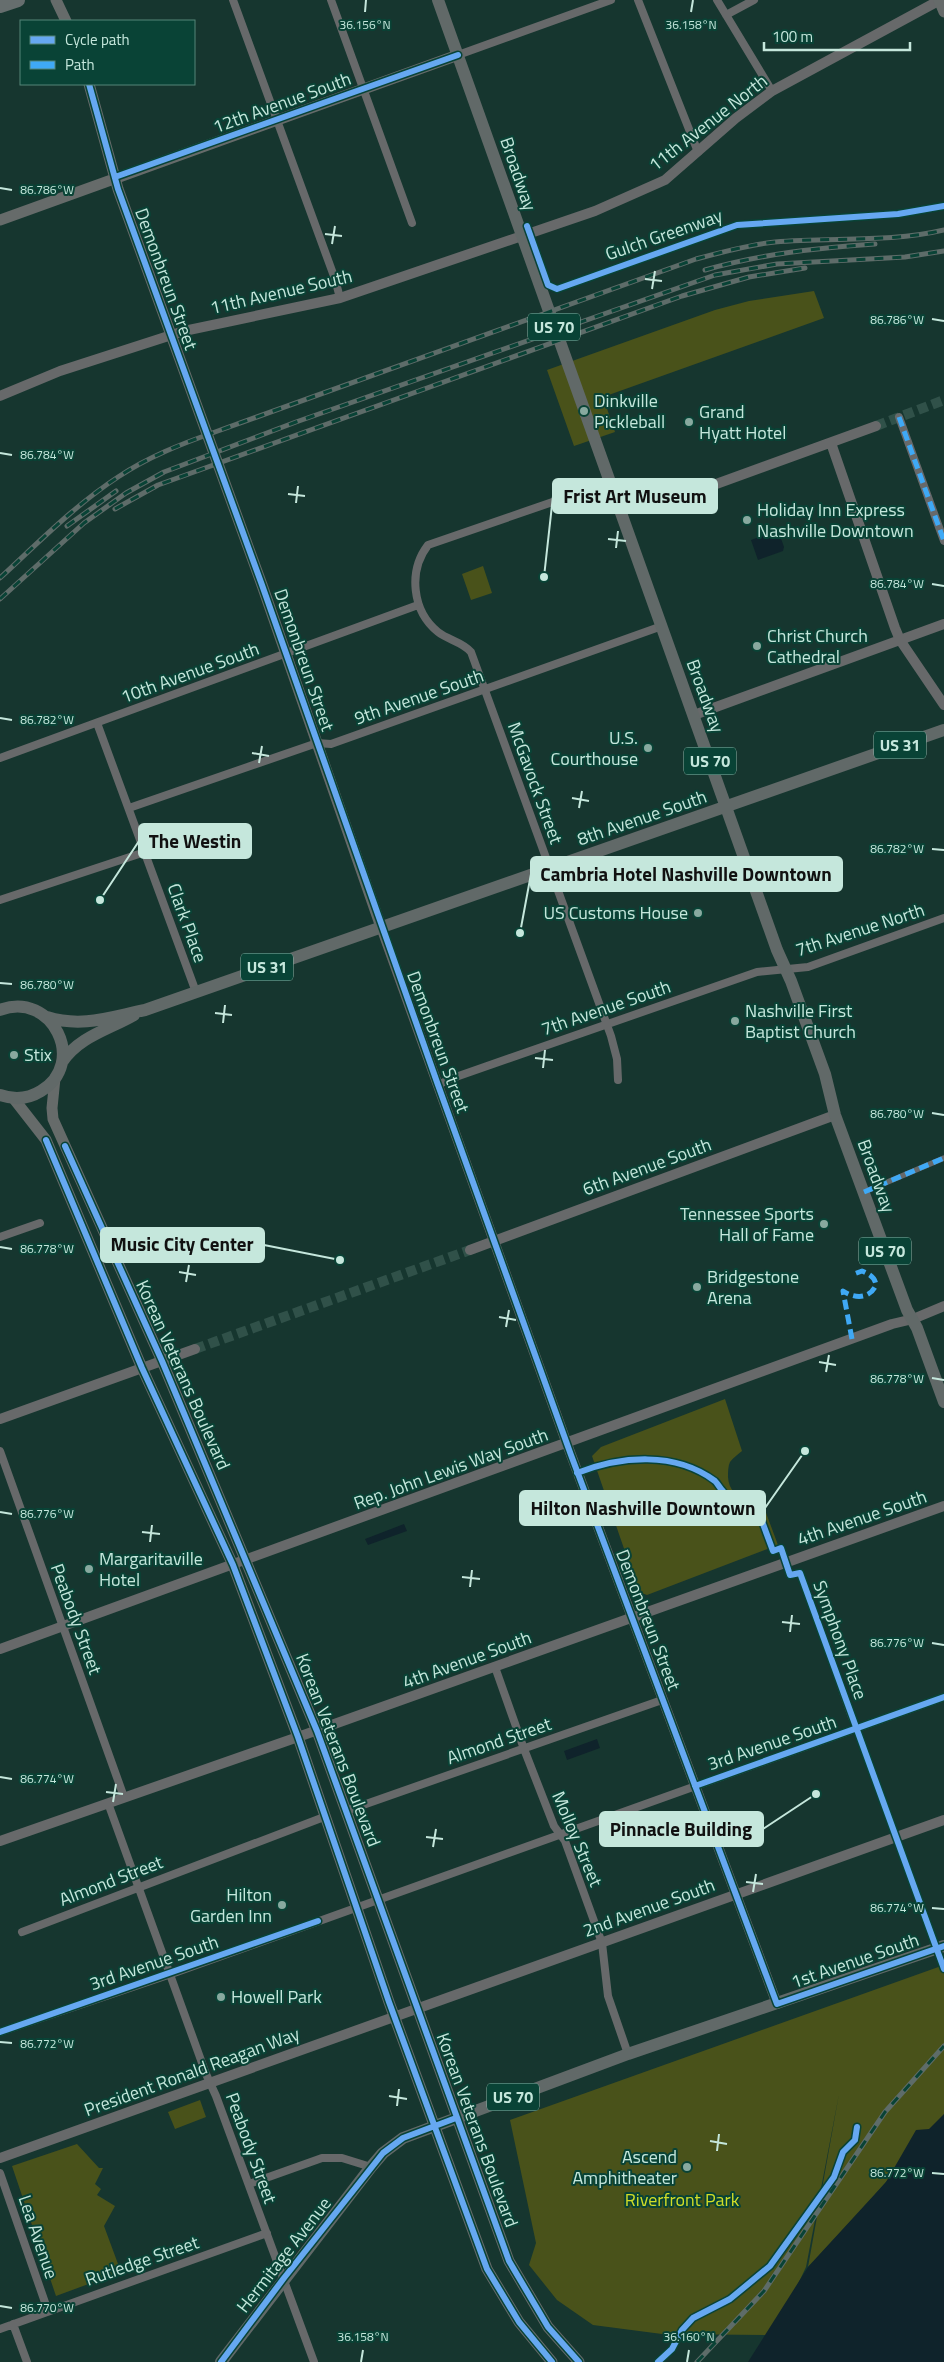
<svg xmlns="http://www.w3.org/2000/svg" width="944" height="2362" font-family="'Titillium Web',sans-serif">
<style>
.green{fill:#49521a}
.water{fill:#0f232b}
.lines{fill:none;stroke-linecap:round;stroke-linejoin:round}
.tertiary-tunnel{stroke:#305149;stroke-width:10;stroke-dasharray:10 5;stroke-linecap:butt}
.pedestrian{stroke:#67696a;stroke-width:5.5}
.minor{stroke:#67696a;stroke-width:8}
.tertiary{stroke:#67696a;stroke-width:10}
.secondary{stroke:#666b6a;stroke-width:11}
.primary{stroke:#616968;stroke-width:12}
.motorway{stroke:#666e6e;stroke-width:14}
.rail-casing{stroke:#5e6c69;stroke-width:5}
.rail{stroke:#094336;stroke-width:3;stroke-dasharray:9;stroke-linecap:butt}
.quiet{stroke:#3fa9f5;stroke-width:5;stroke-dasharray:10 5;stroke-linecap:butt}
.cycleway-casing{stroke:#094336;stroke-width:9}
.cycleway{stroke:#66a8f1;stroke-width:6}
.ticks{fill:none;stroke:#c5e7dc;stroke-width:2}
.poi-dot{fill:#88a99f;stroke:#094336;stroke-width:2}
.labels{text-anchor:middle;stroke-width:4;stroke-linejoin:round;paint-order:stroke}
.shield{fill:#094336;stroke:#8db6aa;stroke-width:1}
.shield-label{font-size:16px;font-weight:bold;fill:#c5e7dc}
.street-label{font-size:18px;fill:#c5e7dc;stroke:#094336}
.poi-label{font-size:18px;fill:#c5e7dc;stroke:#094336;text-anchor:start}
.park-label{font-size:18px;fill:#d2de27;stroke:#094336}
.ticks-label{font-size:12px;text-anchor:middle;fill:#c5e7dc;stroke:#094336;stroke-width:4;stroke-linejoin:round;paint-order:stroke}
.leader{fill:none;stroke:#c5e7dc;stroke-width:2}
.callout-dot{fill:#c5e7dc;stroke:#094336;stroke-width:2}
.callout{fill:#c5e7dc;stroke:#c5e7dc;stroke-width:2}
.callout-label{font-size:19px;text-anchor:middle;font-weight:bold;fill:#111}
</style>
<rect width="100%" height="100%" fill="#16362f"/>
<path class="green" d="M814,291L824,318L603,397L615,432L574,446L547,370L715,310L749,301Z
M483,566L492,593L471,600L462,574Z
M725,1399L742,1451C738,1454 733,1458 730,1462C728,1466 728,1472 728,1477C729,1495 743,1500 759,1494L778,1545L647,1595L639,1592L592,1456L601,1447Z
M944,1965V2115L866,2205L808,2267L839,2094L806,2267L774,2335L662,2334L593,2325L557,2300L529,2265L536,2243L510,2120Z
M200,2100L206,2117L175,2129L168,2112Z
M77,2144L99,2168H103L95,2184L101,2189L97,2195L115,2206L104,2226L121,2272L56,2296L12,2166Z"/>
<path class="water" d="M778,530L784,547L783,551L758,560L751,540Z
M404,1524L407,1531L368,1545L365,1539Z
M597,1739L600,1748L567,1760L564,1751Z
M944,2114V2362H748L808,2267L886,2182L916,2130L929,2129Z"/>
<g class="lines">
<path class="tertiary-tunnel" d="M876,426L944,400
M195,1349L470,1250"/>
<path class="pedestrian" d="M864,1192L944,1158
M800,1573L851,1718
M860,1739L944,1969"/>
<path class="minor" d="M233,0L335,279L340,298
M331,0L412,223
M638,0L698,152
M717,0L772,91
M726,15L754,0
M458,55L611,0
M899,417L944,541
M618,500L593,496L567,497L428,545C408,571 412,611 438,632C448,640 463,642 471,652L611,1036L617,1059L618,1080
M97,723L196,992
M0,758L418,605
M129,808L317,743L331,744L662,626
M0,900L145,852
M438,1085L450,1079L757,972L808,967L944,918
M0,1237L40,1223
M0,1451L124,1797
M495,1667L524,1749L554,1826L565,1841L602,1943L608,1996L628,2054
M108,1803L206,2074L216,2096L314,2362
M346,1811L662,1700
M22,1932L324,1817
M0,2032L177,1972L944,1697
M0,2173L48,2311
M249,2184L322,2158H342L371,2167
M13,2324L27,2362
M0,2329L267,2233"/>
<path class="tertiary" d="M0,396L60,371L184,331L340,298L595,211L665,180L736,118L772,91L940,0
M831,443L895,628L900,640L944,705
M618,500L650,504L675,499L876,426
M694,715L944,624
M381,927L567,1444L777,2004
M470,1250L835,1115
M0,1419L195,1349
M0,1649L892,1324L913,1319L944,1306
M0,1841L298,1737L944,1506
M0,2158L944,1820"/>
<path class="secondary" d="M56,0L66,21
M939,0L944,12
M89,84L118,189L262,585L381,927
M0,220L458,55
M55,1078L52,1108L53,1119L162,1361L317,1731L509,2261L548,2327L579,2362
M14,1099L46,1140L142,1368L233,1565L298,1737L389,2002L487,2269L519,2322L552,2362"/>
<path class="primary" d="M438,0L777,950L791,981L825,1074L835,1115L907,1310L917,1328L944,1402
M0,1010C52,990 88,1063 41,1091C28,1099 14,1100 0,1095
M47,1017C82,1028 110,1017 145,1010L944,730
M62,1062C80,1036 108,1030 134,1015
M221,2362L371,2167L383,2153L403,2138L628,2054L944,1946"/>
<path class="motorway" d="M0,6L18,0"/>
<defs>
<path id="rail" d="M705,270C761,254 816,248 875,244
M115,509L158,485L682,296L749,277L805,268
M67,526L116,491
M0,578C38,543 75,505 118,477C148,457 181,444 215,432L696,259C722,252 748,245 775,242C831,237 890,243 944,230
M0,599L84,523L126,493L164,472L296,422L715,275L777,264L905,257L944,251
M697,2362L764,2291L885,2112L944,2046"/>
</defs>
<use href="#rail" class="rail-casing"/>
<use href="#rail" class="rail"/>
<path class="quiet" d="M899,417L944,541
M864,1192L944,1158
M852,1339L843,1291C855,1299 870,1299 876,1285C875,1277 869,1274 862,1271L854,1274"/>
<defs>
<path id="cycleway" d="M89,84L118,189L262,585L438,1085L571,1455L777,2004L944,1946
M115,177L458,55
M527,226L548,285L557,289L737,225L898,214L944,206
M46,1140L142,1368L233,1565L298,1737L389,2002L487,2269L519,2322L552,2362
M65,1146L162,1361L317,1731L509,2261L548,2327L579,2362
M577,1473C621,1456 675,1451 715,1481C718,1484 719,1487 722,1490C731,1503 741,1504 756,1505L773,1551L781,1548L790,1575L800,1573L944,1969
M695,1786L944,1697
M0,2032L318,1921
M221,2362L284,2278L383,2153L403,2138L456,2118
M658,2362L672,2349L682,2330L693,2318L730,2299L770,2266L834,2177L843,2152L855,2140L857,2127"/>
</defs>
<use href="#cycleway" class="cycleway-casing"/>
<use href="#cycleway" class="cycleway"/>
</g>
<path class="ticks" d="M365,12L366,0M691,12L693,0M0,188L12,190M325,234L342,236M332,244L335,226M645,279L662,281M652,289L655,271M932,319L944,321M0,453L12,455M288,494L305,496M296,503L298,486M608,539L626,541M616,548L618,531M932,584L944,586M0,718L12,720M252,753L269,756M259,763L262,746M572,798L589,801M579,808L582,791M932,849L944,850M0,983L12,984M215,1013L232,1015M223,1023L225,1005M535,1058L553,1060M543,1068L545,1050M932,1113L944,1115M0,1247L12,1249M179,1272L196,1275M186,1282L189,1265M499,1317L516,1320M506,1327L509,1310M819,1362L836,1365M826,1372L829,1355M932,1378L944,1380M0,1512L12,1514M142,1532L160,1534M150,1542L152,1525M462,1577L480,1579M470,1587L472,1570M782,1622L800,1624M790,1632L792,1615M932,1643L944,1645M0,1777L12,1779M106,1792L123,1794M113,1802L116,1784M426,1837L443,1839M433,1847L436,1829M746,1882L763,1884M753,1892L756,1874M932,1908L944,1909M0,2042L12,2043M389,2096L407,2099M397,2106L399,2089M710,2141L727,2144M717,2151L719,2134M932,2173L944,2174M0,2306L12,2308M361,2362L363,2350M687,2362L689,2350"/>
<g class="poi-dot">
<circle cx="584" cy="411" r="5"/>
<circle cx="689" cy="422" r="5"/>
<circle cx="747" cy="520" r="5"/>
<circle cx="757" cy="646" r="5"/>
<circle cx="648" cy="748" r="5"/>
<circle cx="698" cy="913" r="5"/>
<circle cx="735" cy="1021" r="5"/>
<circle cx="14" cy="1055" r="5"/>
<circle cx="824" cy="1224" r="5"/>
<circle cx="697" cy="1287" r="5"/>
<circle cx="89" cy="1569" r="5"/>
<circle cx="282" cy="1905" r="5"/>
<circle cx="221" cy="1997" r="5"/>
<circle cx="687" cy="2167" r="5"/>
</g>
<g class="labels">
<g class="shield">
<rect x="528" y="313.5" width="52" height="27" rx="4"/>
<rect x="874" y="731.5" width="52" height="27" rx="4"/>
<rect x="684" y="747.5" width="52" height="27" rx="4"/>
<rect x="241" y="953.5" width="52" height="27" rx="4"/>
<rect x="859" y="1237.5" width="52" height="27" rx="4"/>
<rect x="487" y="2083.5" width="52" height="27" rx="4"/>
</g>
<g class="shield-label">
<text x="554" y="333">US 70</text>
<text x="900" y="751">US 31</text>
<text x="710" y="767">US 70</text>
<text x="267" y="973">US 31</text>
<text x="885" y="1257">US 70</text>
<text x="513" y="2103">US 70</text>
</g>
<g class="street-label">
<text transform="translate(282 103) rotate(-20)" y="6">12th Avenue South</text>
<text transform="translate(708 123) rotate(-38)" y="6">11th Avenue North</text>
<text transform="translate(518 174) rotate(71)" y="6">Broadway</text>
<text transform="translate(664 235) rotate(-19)" y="6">Gulch Greenway</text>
<text transform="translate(166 279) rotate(70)" y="6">Demonbreun Street</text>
<text transform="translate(281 292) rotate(-13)" y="6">11th Avenue South</text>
<text transform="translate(304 660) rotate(71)" y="6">Demonbreun Street</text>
<text transform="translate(190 673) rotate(-20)" y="6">10th Avenue South</text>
<text transform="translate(705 696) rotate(70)" y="6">Broadway</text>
<text transform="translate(419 697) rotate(-19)" y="6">9th Avenue South</text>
<text transform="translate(535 783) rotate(70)" y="6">McGavock Street</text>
<text transform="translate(642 818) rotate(-19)" y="6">8th Avenue South</text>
<text transform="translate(187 923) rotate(70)" y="6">Clark Place</text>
<text transform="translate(860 930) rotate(-18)" y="6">7th Avenue North</text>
<text transform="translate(606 1008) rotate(-19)" y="6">7th Avenue South</text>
<text transform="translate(438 1042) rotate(70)" y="6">Demonbreun Street</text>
<text transform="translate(647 1167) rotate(-20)" y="6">6th Avenue South</text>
<text transform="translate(876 1176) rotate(70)" y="6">Broadway</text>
<text transform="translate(183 1375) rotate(66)" y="6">Korean Veterans Boulevard</text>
<text transform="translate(451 1469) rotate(-20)" y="6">Rep. John Lewis Way South</text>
<text transform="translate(862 1518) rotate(-19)" y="6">4th Avenue South</text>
<text transform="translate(76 1619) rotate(70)" y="6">Peabody Street</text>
<text transform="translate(648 1620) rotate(69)" y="6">Demonbreun Street</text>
<text transform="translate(840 1640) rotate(70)" y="6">Symphony Place</text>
<text transform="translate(467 1660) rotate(-20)" y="6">4th Avenue South</text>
<text transform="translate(499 1741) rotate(-19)" y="6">Almond Street</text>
<text transform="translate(772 1743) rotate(-19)" y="6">3rd Avenue South</text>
<text transform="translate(338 1750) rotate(69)" y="6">Korean Veterans Boulevard</text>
<text transform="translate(577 1839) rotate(67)" y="6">Molloy Street</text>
<text transform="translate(111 1881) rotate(-21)" y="6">Almond Street</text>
<text transform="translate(649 1908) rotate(-20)" y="6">2nd Avenue South</text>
<text transform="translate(855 1961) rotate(-19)" y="6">1st Avenue South</text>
<text transform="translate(154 1963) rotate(-19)" y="6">3rd Avenue South</text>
<text transform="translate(192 2072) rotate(-20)" y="6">President Ronald Reagan Way</text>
<text transform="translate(477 2130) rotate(70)" y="6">Korean Veterans Boulevard</text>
<text transform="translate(251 2148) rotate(70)" y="6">Peabody Street</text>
<text transform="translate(38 2237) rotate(71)" y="6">Lea Avenue</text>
<text transform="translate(284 2255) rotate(-52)" y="6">Hermitage Avenue</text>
<text transform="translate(142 2261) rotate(-19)" y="6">Rutledge Street</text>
</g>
<g class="poi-label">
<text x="594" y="407">Dinkville<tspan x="594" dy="21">Pickleball</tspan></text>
<text x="699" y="418">Grand<tspan x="699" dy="21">Hyatt Hotel</tspan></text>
<text x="757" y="516">Holiday Inn Express<tspan x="757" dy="21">Nashville Downtown</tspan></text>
<text x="767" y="642">Christ Church<tspan x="767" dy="21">Cathedral</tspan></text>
<text x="638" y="744" text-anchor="end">U.S.<tspan x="638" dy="21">Courthouse</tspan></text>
<text x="688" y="919" text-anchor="end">US Customs House</text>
<text x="745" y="1017">Nashville First<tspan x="745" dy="21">Baptist Church</tspan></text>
<text x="24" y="1061">Stix</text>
<text x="814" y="1220" text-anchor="end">Tennessee Sports<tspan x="814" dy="21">Hall of Fame</tspan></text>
<text x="707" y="1283">Bridgestone<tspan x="707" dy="21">Arena</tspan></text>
<text x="99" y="1565">Margaritaville<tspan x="99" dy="21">Hotel</tspan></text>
<text x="272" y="1901" text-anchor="end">Hilton<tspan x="272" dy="21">Garden Inn</tspan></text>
<text x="231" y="2003">Howell Park</text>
<text x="677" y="2163" text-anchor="end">Ascend<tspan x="677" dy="21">Amphitheater</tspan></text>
</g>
<g class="park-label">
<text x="682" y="2206">Riverfront Park</text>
</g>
</g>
<g class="ticks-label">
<text x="365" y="29">36.156°N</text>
<text x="691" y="29">36.158°N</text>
<text x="47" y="194">86.786°W</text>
<text x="897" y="324">86.786°W</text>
<text x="47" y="459">86.784°W</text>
<text x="897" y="588">86.784°W</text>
<text x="47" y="724">86.782°W</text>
<text x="897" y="853">86.782°W</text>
<text x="47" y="989">86.780°W</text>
<text x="897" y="1118">86.780°W</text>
<text x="47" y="1253">86.778°W</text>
<text x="897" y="1383">86.778°W</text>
<text x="47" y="1518">86.776°W</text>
<text x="897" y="1647">86.776°W</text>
<text x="47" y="1783">86.774°W</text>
<text x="897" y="1912">86.774°W</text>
<text x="47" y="2048">86.772°W</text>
<text x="897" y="2177">86.772°W</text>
<text x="47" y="2312">86.770°W</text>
<text x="363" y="2341">36.158°N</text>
<text x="689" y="2341">36.160°N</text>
</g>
<path class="leader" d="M544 577L553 496M100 900L139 841M520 933L531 874M340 1260L264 1245M805 1451L765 1508M816 1794L763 1829"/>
<g class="callout-dot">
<circle cx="544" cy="577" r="5"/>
<circle cx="100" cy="900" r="5"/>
<circle cx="520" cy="933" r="5"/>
<circle cx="340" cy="1260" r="5"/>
<circle cx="805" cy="1451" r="5"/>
<circle cx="816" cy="1794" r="5"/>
</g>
<g class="callout">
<rect x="553" y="479" width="164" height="34" rx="5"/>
<rect x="139" y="824" width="112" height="34" rx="5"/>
<rect x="531" y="857" width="311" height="34" rx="5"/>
<rect x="101" y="1228" width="163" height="34" rx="5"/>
<rect x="520" y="1491" width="245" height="34" rx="5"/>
<rect x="600" y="1812" width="163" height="34" rx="5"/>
</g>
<g class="callout-label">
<text x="635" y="503">Frist Art Museum</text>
<text x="195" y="848">The Westin</text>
<text x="686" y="881">Cambria Hotel Nashville Downtown</text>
<text x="182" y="1251">Music City Center</text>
<text x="643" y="1515">Hilton Nashville Downtown</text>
<text x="681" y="1836">Pinnacle Building</text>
</g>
<rect x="20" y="20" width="175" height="65" fill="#094336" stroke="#548578"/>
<rect x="30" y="36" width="25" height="8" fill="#66a8f1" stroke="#548578"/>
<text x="65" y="45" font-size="15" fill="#c5e7dc">Cycle path</text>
<rect x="30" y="61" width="25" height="8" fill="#3fa9f5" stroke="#548578"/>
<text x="65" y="70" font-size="15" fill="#c5e7dc">Path</text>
<path d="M764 42v8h146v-8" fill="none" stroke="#c5e7dc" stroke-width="2.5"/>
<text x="772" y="42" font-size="15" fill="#c5e7dc" stroke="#094336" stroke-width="4" paint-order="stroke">100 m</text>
</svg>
